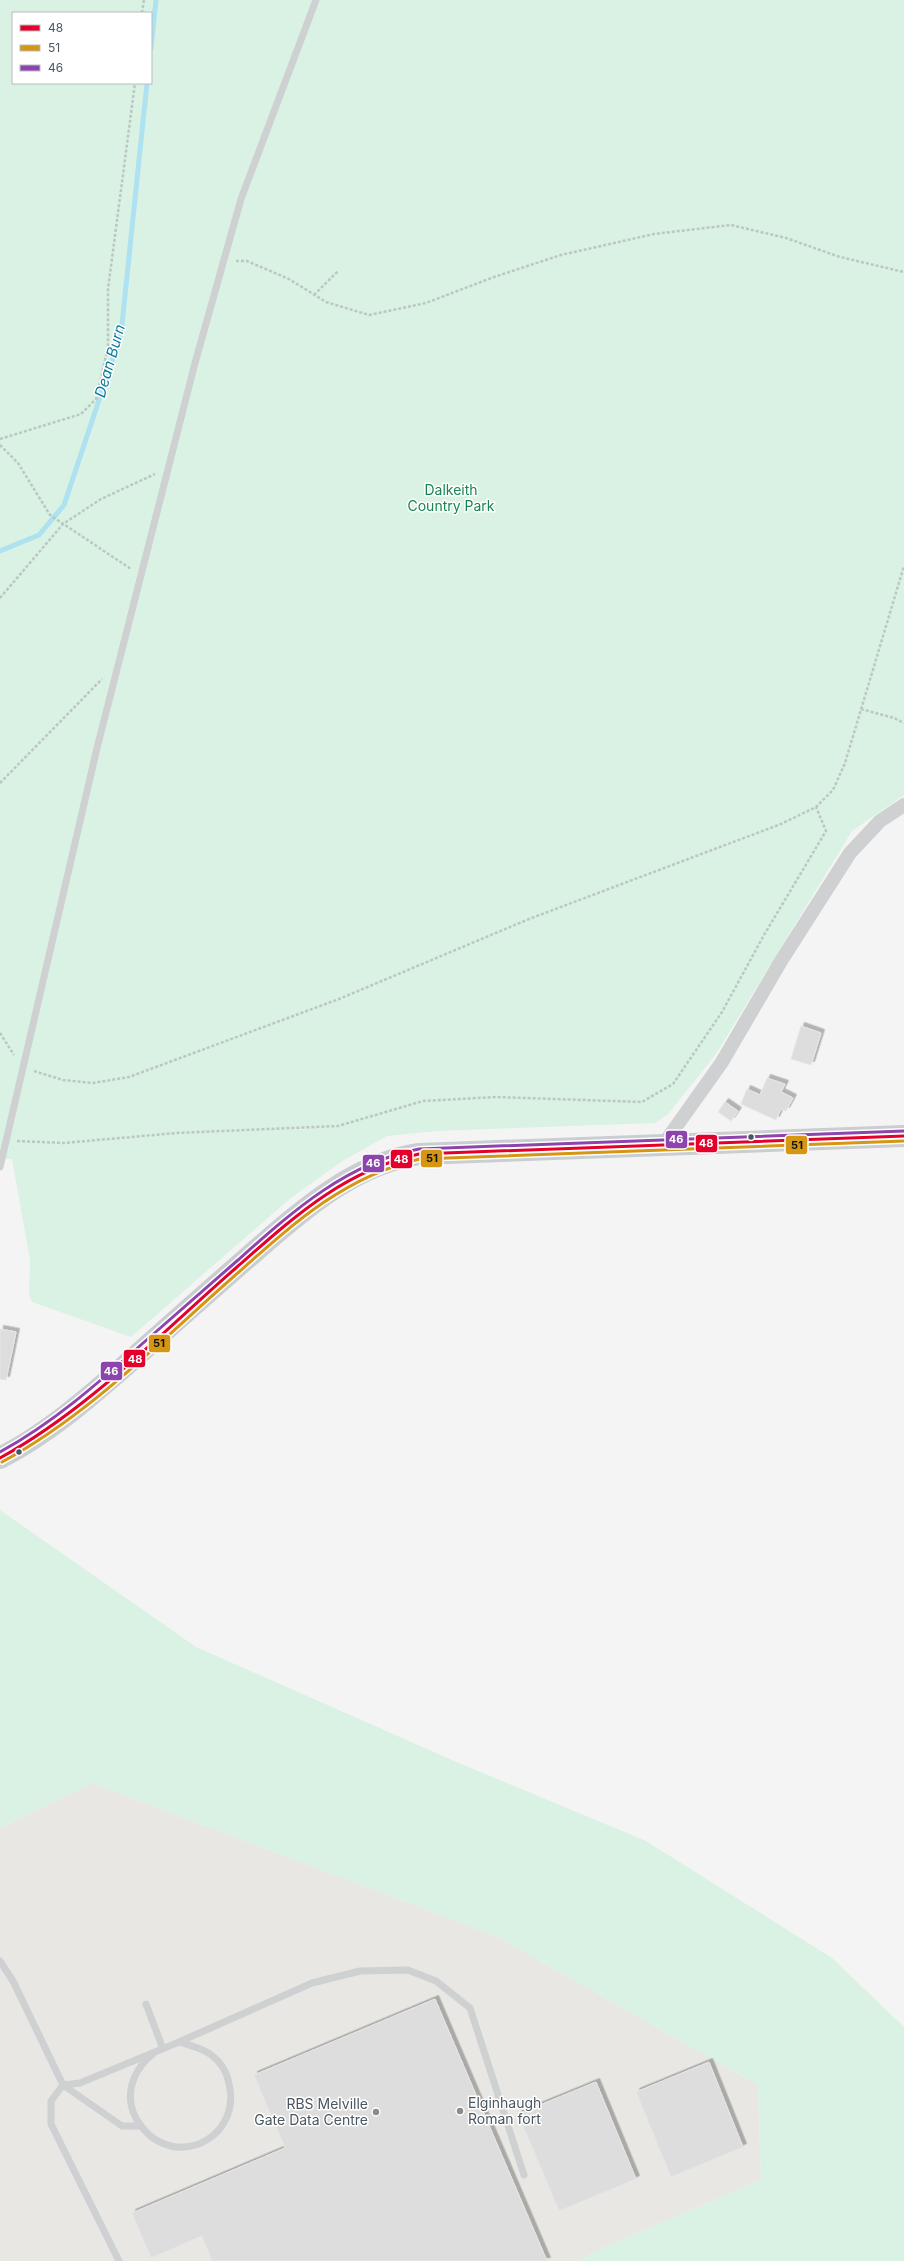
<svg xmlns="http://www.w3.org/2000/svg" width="904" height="2261" font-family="Inter,sans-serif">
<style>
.commercial{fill:#e8e7e3}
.green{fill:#d9f2e3;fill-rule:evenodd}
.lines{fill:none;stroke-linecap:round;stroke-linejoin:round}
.stream{stroke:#aee2f0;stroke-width:5}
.building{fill:#ddddde;stroke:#e5e6e7;filter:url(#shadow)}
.path{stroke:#bcc7c4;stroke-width:2.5;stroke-dasharray:3 2;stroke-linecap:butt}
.lane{stroke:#ced0d2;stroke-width:7}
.street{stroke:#ced0d2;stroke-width:14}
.primary{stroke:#caced1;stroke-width:22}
.bus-1-casing{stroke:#fff;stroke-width:6}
.bus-2-casing{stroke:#fff;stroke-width:6}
.bus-3-casing{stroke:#fff;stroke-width:6}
.bus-1{stroke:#e4002b;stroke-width:3}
.bus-2{stroke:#d49613;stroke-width:3}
.bus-3{stroke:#8e44ad;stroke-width:3}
.bus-dot{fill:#4a5661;stroke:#fff;stroke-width:1.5}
.poi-dot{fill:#868d94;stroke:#fff;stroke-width:1.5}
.labels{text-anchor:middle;stroke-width:3;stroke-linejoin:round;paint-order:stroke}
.park-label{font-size:14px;fill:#17864f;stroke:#fff}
.poi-label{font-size:14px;fill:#4a5661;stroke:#fff;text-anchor:start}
.water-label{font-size:15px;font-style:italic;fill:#0c7c9b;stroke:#fff}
.line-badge{stroke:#fff;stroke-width:1.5}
.badge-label{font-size:11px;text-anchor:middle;font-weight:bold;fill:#fff}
.pale-badge-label{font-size:11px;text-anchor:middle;font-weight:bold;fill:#111}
</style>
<defs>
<filter id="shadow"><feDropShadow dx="3.5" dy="-3.5" stdDeviation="0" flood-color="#0004"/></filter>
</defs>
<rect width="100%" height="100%" fill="#f4f4f4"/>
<path class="commercial" d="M92,1783L496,1936L758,2085L761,2180L596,2251L580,2261H0V1828Z"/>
<path class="green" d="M0,0H904V795L852,831L716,1054L668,1114L655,1123L436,1131L387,1136L344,1160L292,1197L131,1337L32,1302L29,1295L30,1260L12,1159H0ZM13,13H151V83H13Z
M0,1510L196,1647L461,1764L646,1841L832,1958L904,2027V2261H580L596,2251L761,2180L758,2085L496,1936L92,1783L0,1828Z"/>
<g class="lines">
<path class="stream" d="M151,48L156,0
M0,551L39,535L64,505L121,334L147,83"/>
</g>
<path class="building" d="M801,1026L821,1033L811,1065L791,1059Z
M767,1078L785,1084L781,1092L793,1098L786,1111L781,1109L776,1120L741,1104L747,1089L760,1095Z
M725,1102L738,1111L731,1121L718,1112Z
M0,1329L16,1332L6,1380L0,1379Z
M435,1999L547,2261H212L202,2236L151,2258L132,2213L285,2148L254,2075Z
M709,2062L743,2147L671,2177L636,2092Z
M596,2082L636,2179L559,2211L518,2114Z"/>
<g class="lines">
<path class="path" d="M142,13L144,0
M236,261H247L289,279L326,302L369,315L426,303L494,277L561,255L654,234L731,225L786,238L840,257L904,272
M314,295L338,271
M0,439L81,414L96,399L108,347V289L135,83
M0,445L18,463L50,515L131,569
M0,598L63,524L101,499L155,474
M861,709L894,718L904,723
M0,783L102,679
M0,1033L14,1055
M34,1071L63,1080L93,1083L129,1077L339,999L529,919L781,824L816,807L833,790L845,763L904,566
M17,1141L64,1143L176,1133L338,1126L423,1101L496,1097L642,1102L673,1084L722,1012L764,935L826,831L816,807"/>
<path class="lane" d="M0,1167L97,748L195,363L241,199L316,0
M0,1961L13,1981L63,2085L122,2126H140
M146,2004L163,2049
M179,2042L312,1983L360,1971L408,1970L436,1981L470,2008L524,2175
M119,2261L51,2124V2101L63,2085L80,2083L179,2042C189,2045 201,2048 210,2054C220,2061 227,2072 229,2084C241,2131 188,2167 149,2135C140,2126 133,2117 131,2104C128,2085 137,2066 153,2054"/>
<path class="street" d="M663,1145L722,1062L781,961L850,853L880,821L904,805"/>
<path class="primary" d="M0,1458C47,1434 87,1399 126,1365C166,1329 206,1294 246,1259C297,1215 351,1164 419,1154L904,1136"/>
<defs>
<path id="bus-1" d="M0,1458C89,1409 161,1333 237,1267C294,1217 343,1171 419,1154L904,1136"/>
<path id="bus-2" d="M2,1462C91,1414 164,1337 240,1271C295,1222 346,1176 420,1159L904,1141"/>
<path id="bus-3" d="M0,1452C53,1423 97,1384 142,1344C174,1316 206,1288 238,1260C292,1212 346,1163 419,1149L904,1131"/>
</defs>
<use href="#bus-1" class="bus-1-casing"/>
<use href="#bus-2" class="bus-2-casing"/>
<use href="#bus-3" class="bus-3-casing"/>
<use href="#bus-1" class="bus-1"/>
<use href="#bus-2" class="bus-2"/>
<use href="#bus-3" class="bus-3"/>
</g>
<g class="bus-dot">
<circle cx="751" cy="1137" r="3.5"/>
<circle cx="19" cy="1452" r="3.5"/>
</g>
<g class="poi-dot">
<circle cx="460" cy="2111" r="4"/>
<circle cx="376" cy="2112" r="4"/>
</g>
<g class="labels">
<g class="park-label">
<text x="451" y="495">Dalkeith<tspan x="451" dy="16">Country Park</tspan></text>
</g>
<g class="poi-label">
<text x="468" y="2108">Elginhaugh<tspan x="468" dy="16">Roman fort</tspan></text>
<text x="368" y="2109" text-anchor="end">RBS Melville<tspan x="368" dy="16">Gate Data Centre</tspan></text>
</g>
<g class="water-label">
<text transform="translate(110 361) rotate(-74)" y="5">Dean Burn</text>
</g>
</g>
<g class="line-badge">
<rect x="665" y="1130" width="23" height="19" rx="4" fill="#8e44ad"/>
<rect x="695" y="1134" width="23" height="19" rx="4" fill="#e4002b"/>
<rect x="785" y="1135" width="23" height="20" rx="4" fill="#d49613"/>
<rect x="420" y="1149" width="23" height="19" rx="4" fill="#d49613"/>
<rect x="390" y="1149" width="23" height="20" rx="4" fill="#e4002b"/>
<rect x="362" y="1154" width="23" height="19" rx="4" fill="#8e44ad"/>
<rect x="148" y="1334" width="23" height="19" rx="4" fill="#d49613"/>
<rect x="123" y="1349" width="23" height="19" rx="4" fill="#e4002b"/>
<rect x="100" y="1361" width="23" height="20" rx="4" fill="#8e44ad"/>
</g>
<g class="badge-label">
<text x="676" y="1143">46</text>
<text x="706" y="1147">48</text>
<text x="401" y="1163">48</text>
<text x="373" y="1167">46</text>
<text x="135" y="1363">48</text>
<text x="111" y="1375">46</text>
</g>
<g class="pale-badge-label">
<text x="797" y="1149">51</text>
<text x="432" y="1162">51</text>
<text x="159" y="1347">51</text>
</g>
<rect x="12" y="12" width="140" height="72" fill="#ffffff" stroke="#b7bbc0"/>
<rect x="20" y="25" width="20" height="6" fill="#e4002b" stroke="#b7bbc0"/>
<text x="48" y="32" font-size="12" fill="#4a5661">48</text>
<rect x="20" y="45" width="20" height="6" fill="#d49613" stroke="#b7bbc0"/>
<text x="48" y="52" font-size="12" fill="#4a5661">51</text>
<rect x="20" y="65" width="20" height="6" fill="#8e44ad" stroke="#b7bbc0"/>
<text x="48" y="72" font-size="12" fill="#4a5661">46</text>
</svg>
